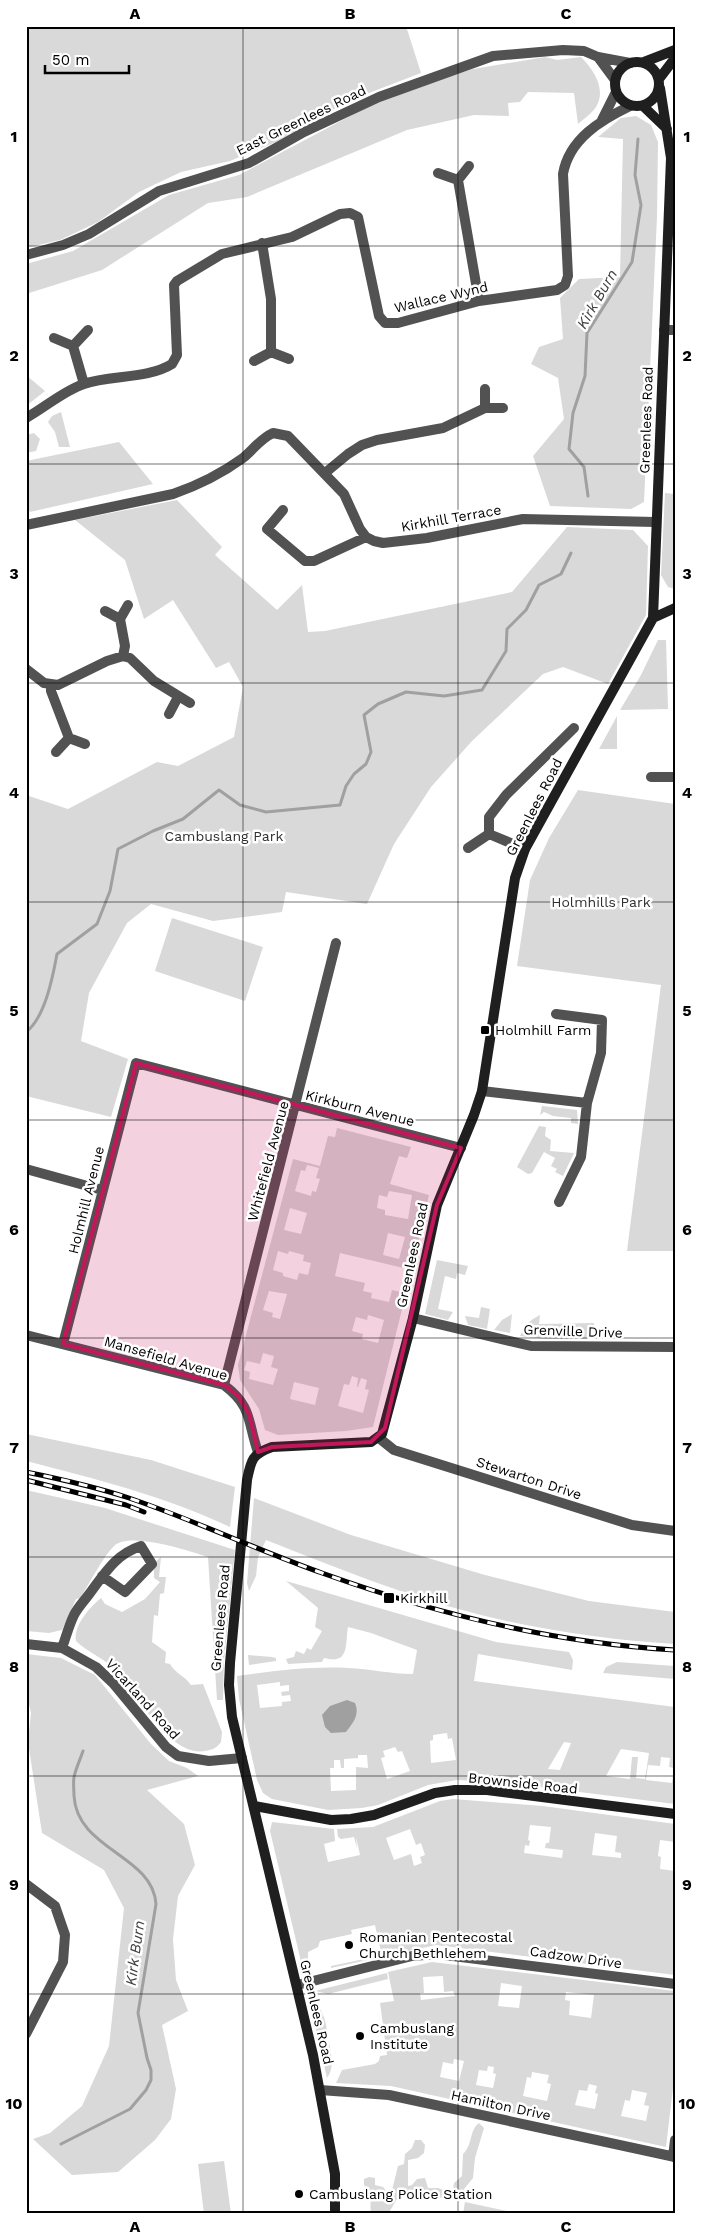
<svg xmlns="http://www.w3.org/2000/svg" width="701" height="2240" font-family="'Work Sans',sans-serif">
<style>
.green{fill:#d9d9d9;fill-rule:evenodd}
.water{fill:#a0a0a0}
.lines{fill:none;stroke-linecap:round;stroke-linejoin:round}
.stream{stroke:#a0a0a0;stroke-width:3}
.street{stroke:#525252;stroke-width:10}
.secondary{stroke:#1f1f1f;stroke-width:10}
.rail-casing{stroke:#000;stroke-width:5}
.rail{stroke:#fff;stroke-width:3;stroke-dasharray:9;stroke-linecap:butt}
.marked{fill:#c2185b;fill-opacity:0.2;stroke:#c2185b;stroke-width:4;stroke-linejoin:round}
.grid{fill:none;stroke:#000;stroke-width:1;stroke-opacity:0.55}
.poi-dot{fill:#000;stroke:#fff;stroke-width:2}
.labels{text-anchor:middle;stroke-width:5;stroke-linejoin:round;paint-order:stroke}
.street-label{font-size:14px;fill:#000;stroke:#fff}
.park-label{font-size:14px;fill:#303030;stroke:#fff}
.poi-label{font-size:14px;fill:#000;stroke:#fff;text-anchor:start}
.water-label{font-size:15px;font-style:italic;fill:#414141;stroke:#fff}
.neatline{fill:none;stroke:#000;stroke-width:2}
.grid-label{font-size:16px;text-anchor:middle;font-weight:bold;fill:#000}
</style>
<rect width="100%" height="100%" fill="#fff"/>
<path class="green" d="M26,26H406L421,73L348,101L276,142L230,161L181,172L139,192L98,222L60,240L26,248Z
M545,57L557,60L581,57C593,69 607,89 596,107C592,113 584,119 578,124L574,93L528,92L520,102L508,103L509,116L474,115L407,130L247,197L208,203L102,270L26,294V264L73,251L169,195L239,175L369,106L408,89L473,69Z
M636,116L651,125L658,142L657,217L644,502L631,509L550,506L533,456L564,419L558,378L531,364L539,347L563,339L560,298L579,279L620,277L623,139L598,137L621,118Z
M26,375L45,391L26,406Z
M61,412L70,447H59L55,432L48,422L52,416Z
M34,433L40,439L36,451L26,453V435Z
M119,442L153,484L30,512L26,505V461Z
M665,493L675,494V589L668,587L661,575Z
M177,500L222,547L215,555L277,610L302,585L308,632L325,631L512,592L567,527L633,530L648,546L646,615L608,684L563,667L543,674L472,741L431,787L394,844L367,904L286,892L282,912L213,921L151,904L127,923L89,993L81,1041L128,1059L111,1117L26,1096V795L68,809L157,762L178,766L234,737L243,687L229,662L216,668L173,600L144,619L125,560L75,520Z
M658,640H666L668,709L620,710L641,675Z
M617,716V749H599Z
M578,790L675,804V1221H673V1251H627L661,985L517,966L530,880L549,838Z
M172,918L263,947L245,1001L155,971Z
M542,1106L577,1110L578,1124L571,1123V1118L553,1116L544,1112L540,1115Z
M539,1126L546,1127L545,1136L551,1140L550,1151L574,1153L563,1176L555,1172L557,1169L551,1166L555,1158L544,1152L532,1173L528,1174L517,1167Z
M337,1128L411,1147L407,1158L399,1156L390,1184L429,1195L412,1270L340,1253L335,1276L365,1283L363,1291L372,1293L371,1298L389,1302L392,1290L406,1293L373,1427L346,1431L278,1435L265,1430L259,1409L240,1380L238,1365L293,1159L320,1166L328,1136L335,1137ZM307,1165L319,1168L316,1178L320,1179L316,1192L312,1191L311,1196L295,1191L301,1170L305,1171ZM389,1191L412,1195L408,1219L385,1215V1210L377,1208L379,1195L387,1197ZM290,1208L307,1213L301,1234L284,1230ZM388,1233L405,1237L399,1259L383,1255ZM278,1251L288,1254L289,1251L304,1255L303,1261L311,1263L308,1275L299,1273L297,1280L283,1276V1273L273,1270ZM269,1291L287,1294L280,1319L272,1317L273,1313L263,1310ZM368,1315L384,1320L378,1343L362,1339L363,1334L352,1331L356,1317L367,1320ZM263,1353L274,1356L271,1367L278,1369L273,1385L249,1379L250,1372L244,1370L247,1361L260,1364ZM352,1376L358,1378L357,1387H358L361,1378L367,1380L365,1389L369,1390L363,1413L338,1406L344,1384L349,1385ZM294,1382L319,1388L315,1405L290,1399Z
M437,1260L468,1266L465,1275L457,1273L456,1279L445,1276L438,1309L453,1312L448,1320L425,1314Z
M481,1307L490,1309L487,1329L468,1325L465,1316L479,1318Z
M512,1314L510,1333L494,1330L502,1320Z
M540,1315L539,1324L594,1323L595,1339H545L520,1336C525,1325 530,1320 540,1315Z
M26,1434L151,1460L235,1487L230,1527C164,1496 96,1479 26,1461Z
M26,1490L105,1508L235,1550L224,1661L223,1700H217L208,1557C189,1551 130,1531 114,1546C102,1558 90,1583 80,1598L76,1599L62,1630L49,1633L26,1631Z
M254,1498L351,1535L485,1575L589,1601L675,1612V1644C609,1640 541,1630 477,1614C405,1596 335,1567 266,1540L258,1557L256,1576L249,1591L247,1583Z
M161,1557L159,1577H166L164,1593L160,1594L158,1616L154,1615L152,1642L166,1652L165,1663L170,1664C176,1674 185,1676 191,1685L203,1684L222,1732L221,1742C217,1748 212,1750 205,1751C169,1757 138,1695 117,1671C106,1659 88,1653 76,1641C73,1626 90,1607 101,1598L105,1604L122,1612L145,1599L160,1582L154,1578V1563Z
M286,1581L496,1642L569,1652L573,1660L572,1670L478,1654L474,1681L675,1707V1804L501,1782L457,1780L428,1785L378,1805L362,1808L328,1810L272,1799L263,1793L257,1780L239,1699L237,1676C273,1671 311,1666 348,1668C370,1669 391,1674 413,1674L417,1650L371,1633L348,1627C345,1644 350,1665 324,1658L322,1662L288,1664L286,1659L294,1657L296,1651L304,1654L307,1648L311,1650L322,1631L315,1627L318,1608ZM280,1682V1686L289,1685V1691L281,1692L282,1696L290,1695L291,1701L282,1702V1706L260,1708L257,1685ZM447,1733L448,1739L452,1738L456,1760L431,1763L430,1741L433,1740V1735ZM564,1742L571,1743L560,1770L548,1769ZM395,1747L398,1752L402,1751L410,1771L387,1779L381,1758L385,1757L383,1751ZM621,1749L649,1753L645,1779L636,1778L638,1757H632L630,1779L606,1776ZM358,1755H367L368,1768L356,1767V1790L331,1791L330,1768H334V1760H340L341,1768H344V1759L358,1758ZM661,1757L670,1758L669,1767L674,1768L672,1783L646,1780L648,1765L660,1766Z
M26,1654L61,1658L95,1675L151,1744L169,1761L187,1768L198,1776L147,1790L184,1824L195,1865L178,1896L173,1939L176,1980L188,2011L162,2025L176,2089L171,2119L155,2140L118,2172L72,2175L33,2139L50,2133L82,2106L109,2046L124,1908L104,1870L42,1833L28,1742L31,1713L26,1692Z
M248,1655L272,1657L276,1658V1661L249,1665Z
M617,1662L675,1666V1679L603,1673L606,1667Z
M453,1799L543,1806L675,1824V1842L660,1840L658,1856L661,1857L660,1869L675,1871V1975L436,1945L331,1968V1966L374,1957L373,1954L381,1952L375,1925L351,1930L352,1934L320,1941L318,1947L308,1952V1962L303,1970L270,1831L272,1822L334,1829L335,1841L324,1844L328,1862L360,1855L356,1837L357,1848L354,1837L341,1839L338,1837L337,1829L373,1827L440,1801ZM530,1825L551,1827L549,1843H546L545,1848L563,1850L562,1858L524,1853L525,1845L529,1846L530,1841L528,1840ZM410,1829L416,1845L421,1843L425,1855L420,1857L422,1863L414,1866L411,1854L394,1860L386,1838ZM595,1833L617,1836L615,1852L621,1853V1858L592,1855Z
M432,1962L675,1991V2071L666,2147L391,2086L336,2083L342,2070L375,2064L379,2061L380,2056L387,2055L380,2003L394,2001L388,1972ZM443,1976L444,1992L453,1991L455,1996L421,2000L420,1993H424L423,1977ZM501,1983L522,1986L519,2008L498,2006ZM566,1992L594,1995L591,2018L569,2015L570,2001L565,2000ZM454,2059L464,2061L459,2081L440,2077L443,2062L453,2064ZM488,2066L494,2067L493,2073L496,2074L493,2088L476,2085L479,2070L487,2071ZM532,2072L549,2075L547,2083L551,2084L547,2101L523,2096L527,2077L531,2078ZM589,2084L597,2086L595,2093L598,2094L595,2109L575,2105L579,2090L587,2091ZM632,2090L647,2093L644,2105L649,2106L646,2121L621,2116L625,2100L630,2101Z
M387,1973L388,1979L328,1994L315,1991Z
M310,1999C322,2005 328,2025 327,2037L318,2040Z
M327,2041L329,2043C331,2054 335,2067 327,2078L319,2043Z
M479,2123L484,2128L475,2158L473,2178L457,2198C437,2200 420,2191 400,2194L388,2214H371C369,2201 374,2193 364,2185V2179L369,2177L375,2178V2185L383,2187L387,2192L392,2190L398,2166L404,2164L405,2154L412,2148L415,2140H421L425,2145L424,2153L418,2158L408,2160V2186L412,2185L417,2179L425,2178L428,2188H438L448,2192L453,2190L454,2183L462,2176L463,2154C473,2145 469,2130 479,2123Z
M224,2161L231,2214H204L198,2164Z
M465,2202L520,2214H463Z"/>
<path class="water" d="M347,1700L355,1703C360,1715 353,1723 346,1732L331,1733L325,1727L322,1715L330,1706Z"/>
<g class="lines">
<path class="stream" d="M588,496L584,467L569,449L573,413L585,376L587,333L632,262L641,205L635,175L638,139
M26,1032C45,1018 53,976 57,954L97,924L110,891L118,849L153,831L183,819L219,790L240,805L266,812L340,805L346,786L354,774L366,764L371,752L364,715L378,704L406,692L444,696L482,690L506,651L507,629L526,610L539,585L561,574L571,553
M61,2144L130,2109L146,2090L151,2080V2070L147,2058L138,2013L156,1904C153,1855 77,1850 74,1796C74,1790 73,1783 74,1777C76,1768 80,1760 83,1751"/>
<path class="street" d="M598,57L615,80
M602,120L616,92
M438,173L458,180
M458,180L479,301
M458,180L469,166
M262,243L271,299V352
M26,255L63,245L89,234L159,191L249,163L304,132L379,97L493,56L563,50L584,51L598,57L630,63
M664,330H675
M54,338L73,346L84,384
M73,346L88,330
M271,352L289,359
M254,361L271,352
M485,408V389
M26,418C46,407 63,391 84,384C110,375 148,379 172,364L177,355L174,285L177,281L222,254L292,237L340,214L350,213L358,217L379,316L385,323H398L479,301L557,290L565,285L568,276L563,174C569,139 601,120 630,106
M325,473L348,454L362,445L377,440L443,428L485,408H503
M283,510L267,529L305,561H314L366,537
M26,525L173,494C199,485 221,474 243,458C254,449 260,439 273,433L288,436L344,494L360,529L366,537L374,541L383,543L427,538L523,519L655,522
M105,611L120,619L128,605
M120,619L125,646L123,656
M26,669L44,683L58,685L107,661L123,656L130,658L154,681L190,703
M51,685V691L69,738
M169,714L178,697
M56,752L69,738L85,744
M651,777H675
M468,848L489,834
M525,849L489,834V817L506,795L574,728
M556,1014L602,1020L601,1053L587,1103L581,1157L559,1202
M482,1091L587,1103
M26,1169L102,1190
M413,1318L531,1346L675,1347
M26,1335L224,1385C253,1407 247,1421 258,1452
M63,1344L136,1063L461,1148
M224,1385L336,943
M379,1438L394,1450L464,1472L632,1525L675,1531
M26,1644L62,1648L96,1667L113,1683L166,1747L178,1756L209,1761L242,1758
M62,1648C66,1637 69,1625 74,1615C78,1607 85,1600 90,1593C105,1573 116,1554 141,1546L152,1564L125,1592L102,1576
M26,1884L55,1906L65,1935L63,1962L26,2034
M297,1985L412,1956L437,1954L675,1984
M320,2090L389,2095L675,2157
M673,2157L675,2140"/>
<path class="secondary" d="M615 84a22 22 0 1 1 44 0a22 22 0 1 1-44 0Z
M644,62L675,50
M659,79L675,58
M643,106L667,129
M653,618L675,608
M254,1806L331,1820L351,1819L374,1815L435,1793L455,1790H487L675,1814
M335,2214V2174L313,2055L232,1717L229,1685L230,1663L247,1480C251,1460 252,1454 272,1447L371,1442L382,1434L413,1318L437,1205L474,1115L482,1091L515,878L525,849L653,618L671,158L660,88"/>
<defs>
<path id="rail" d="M26,1472C60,1479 96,1487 129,1498C194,1520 257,1550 322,1573C436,1614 554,1643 675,1650
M26,1480L126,1505L144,1512"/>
</defs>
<use href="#rail" class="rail-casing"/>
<use href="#rail" class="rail"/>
</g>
<path class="marked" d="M136,1063L461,1148L437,1205L385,1428L371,1442L272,1447L258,1452L249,1414L238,1396L224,1385L63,1344Z"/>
<path class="grid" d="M243,26V2214M458,26V2214M26,246H675M26,464H675M26,683H675M26,902H675M26,1120H675M26,1338H675M26,1557H675M26,1776H675M26,1994H675"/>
<g class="poi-dot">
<rect x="480" y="1025" width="10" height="10" rx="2.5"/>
<rect x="383" y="1592" width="12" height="12" rx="2.5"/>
<circle cx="349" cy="1945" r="5"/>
<circle cx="360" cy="2036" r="5"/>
<circle cx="299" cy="2194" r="5"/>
</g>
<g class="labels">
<g class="street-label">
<text transform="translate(301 120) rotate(-26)" y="5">East Greenlees Road</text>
<text transform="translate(441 297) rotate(-13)" y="5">Wallace Wynd</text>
<text transform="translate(646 420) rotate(-88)" y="5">Greenlees Road</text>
<text transform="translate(451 518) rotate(-10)" y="5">Kirkhill Terrace</text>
<text transform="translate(534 807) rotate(-63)" y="5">Greenlees Road</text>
<text transform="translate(360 1108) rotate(14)" y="5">Kirkburn Avenue</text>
<text transform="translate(268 1161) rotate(-75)" y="5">Whitefield Avenue</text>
<text transform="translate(86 1200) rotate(-76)" y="5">Holmhill Avenue</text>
<text transform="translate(412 1255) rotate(-78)" y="5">Greenlees Road</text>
<text transform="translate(573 1331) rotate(2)" y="5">Grenville Drive</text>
<text transform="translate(166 1358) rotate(16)" y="5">Mansefield Avenue</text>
<text transform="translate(529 1478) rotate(18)" y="5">Stewarton Drive</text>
<text transform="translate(220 1618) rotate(-85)" y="5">Greenlees Road</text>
<text transform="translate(143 1699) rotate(48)" y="5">Vicarland Road</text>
<text transform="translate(523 1783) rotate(6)" y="5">Brownside Road</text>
<text transform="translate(576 1957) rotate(8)" y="5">Cadzow Drive</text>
<text transform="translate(317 2012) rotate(77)" y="5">Greenlees Road</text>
<text transform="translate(501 2105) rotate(12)" y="5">Hamilton Drive</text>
</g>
<g class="park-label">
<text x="224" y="841">Cambuslang Park</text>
<text x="601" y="907">Holmhills Park</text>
</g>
<g class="poi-label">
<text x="495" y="1035">Holmhill Farm</text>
<text x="400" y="1603">Kirkhill</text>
<text x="359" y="1942">Romanian Pentecostal<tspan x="359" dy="16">Church Bethlehem</tspan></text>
<text x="370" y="2033">Cambuslang<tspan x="370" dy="16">Institute</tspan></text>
<text x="309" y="2199">Cambuslang Police Station</text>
</g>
<g class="water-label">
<text transform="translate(597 299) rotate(-60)" y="5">Kirk Burn</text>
<text transform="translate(135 1953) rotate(-82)" y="5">Kirk Burn</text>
</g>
</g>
<rect width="701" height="2240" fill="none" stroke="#ffffff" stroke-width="55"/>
<path d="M45 65v8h84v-8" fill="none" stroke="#000000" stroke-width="2.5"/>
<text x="52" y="65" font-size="15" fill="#000000" stroke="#ffffff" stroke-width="4" paint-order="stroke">50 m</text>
<rect x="28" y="28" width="646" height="2184" class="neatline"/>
<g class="grid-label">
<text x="135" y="19">A</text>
<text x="350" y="19">B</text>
<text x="566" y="19">C</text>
<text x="14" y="142">1</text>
<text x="687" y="142">1</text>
<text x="14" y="361">2</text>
<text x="687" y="361">2</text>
<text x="14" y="579">3</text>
<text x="687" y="579">3</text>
<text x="14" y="798">4</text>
<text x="687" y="798">4</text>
<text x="14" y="1016">5</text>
<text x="687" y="1016">5</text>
<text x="14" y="1235">6</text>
<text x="687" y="1235">6</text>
<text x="14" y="1453">7</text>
<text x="687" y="1453">7</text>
<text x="14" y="1672">8</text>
<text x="687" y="1672">8</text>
<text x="14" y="1890">9</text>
<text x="687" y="1890">9</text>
<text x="14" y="2109">10</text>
<text x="687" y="2109">10</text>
<text x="135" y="2232">A</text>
<text x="350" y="2232">B</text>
<text x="566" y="2232">C</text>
</g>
</svg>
